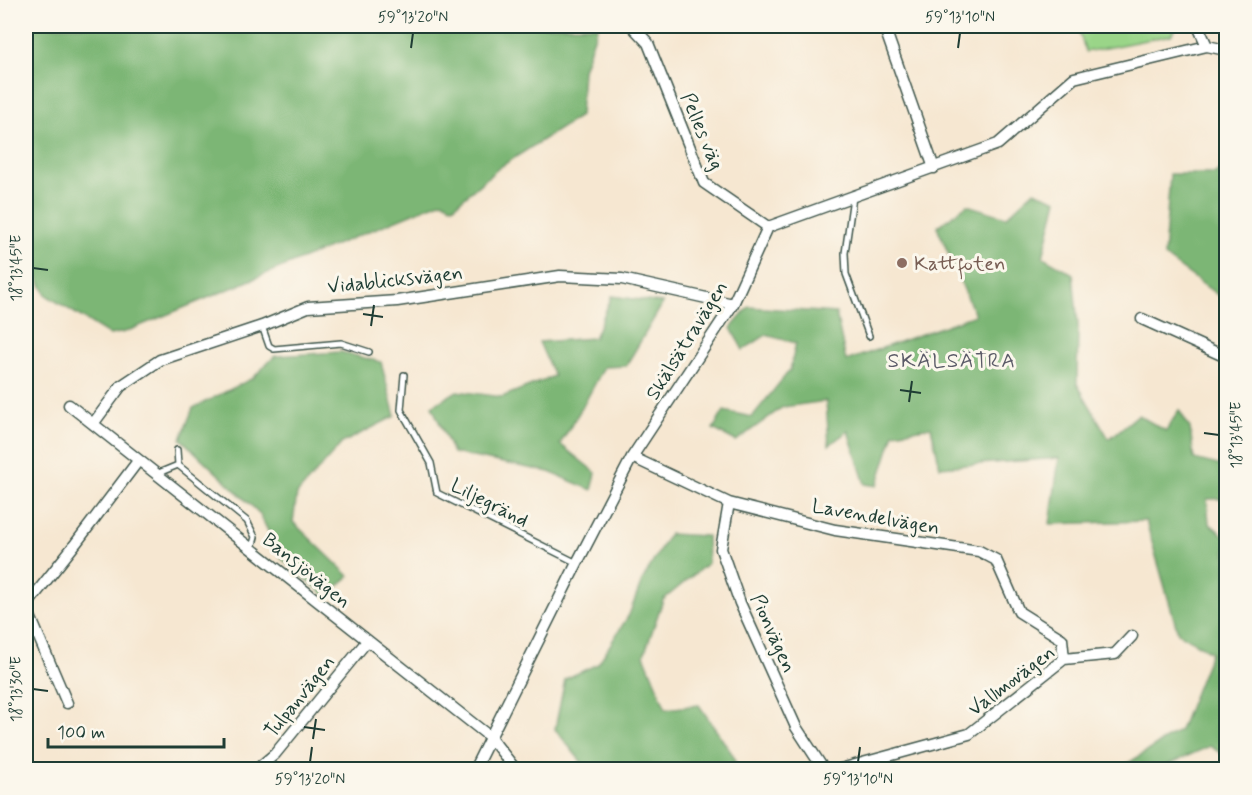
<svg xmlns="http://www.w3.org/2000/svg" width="1252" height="795" font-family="Mynerve,sans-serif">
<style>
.green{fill:#9ad588;stroke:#5c895e;stroke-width:1.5}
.forest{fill:#7bb674;stroke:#4d7a54;stroke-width:1.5}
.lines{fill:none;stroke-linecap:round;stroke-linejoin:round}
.service-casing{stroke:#3f564c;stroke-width:8}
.minor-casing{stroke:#3f564c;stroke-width:13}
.service{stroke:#fff;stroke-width:5}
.minor{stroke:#fff;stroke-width:10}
.ticks{fill:none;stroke:#1f3d34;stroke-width:2}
.education-dot{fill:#8d6e63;stroke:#fbf7ec;stroke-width:2}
.labels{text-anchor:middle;stroke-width:6;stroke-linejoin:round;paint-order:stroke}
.street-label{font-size:20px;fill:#1f3d34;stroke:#fbf7ec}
.education-label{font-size:20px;fill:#785e54;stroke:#fbf7ec;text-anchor:start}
.neighbourhood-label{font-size:21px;letter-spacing:1.5px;fill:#5b5b68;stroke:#fbf7ec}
.neatline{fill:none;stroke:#1f3d34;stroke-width:2}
.ticks-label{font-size:15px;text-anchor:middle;fill:#1f3d34}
</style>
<rect width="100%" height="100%" fill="#fbf7ec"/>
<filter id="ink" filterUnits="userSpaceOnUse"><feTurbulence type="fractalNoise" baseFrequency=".0167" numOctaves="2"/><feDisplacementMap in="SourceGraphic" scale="12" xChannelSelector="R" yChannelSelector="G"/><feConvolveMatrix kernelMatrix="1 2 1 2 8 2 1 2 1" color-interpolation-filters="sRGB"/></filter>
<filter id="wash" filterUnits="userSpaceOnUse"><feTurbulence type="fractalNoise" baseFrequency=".008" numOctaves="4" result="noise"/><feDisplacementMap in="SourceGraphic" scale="24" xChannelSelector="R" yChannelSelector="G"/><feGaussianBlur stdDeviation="1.35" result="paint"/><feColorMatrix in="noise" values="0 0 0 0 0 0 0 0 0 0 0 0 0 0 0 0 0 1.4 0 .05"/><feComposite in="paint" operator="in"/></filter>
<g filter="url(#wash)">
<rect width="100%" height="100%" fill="#f6e7d1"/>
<path class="green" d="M1077,26H1177V27L1171,35L1086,52Z"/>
<path class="forest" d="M26,26H598L583,70L580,116L500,167L453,207L442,201L125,332L110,335L46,295L26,253V56L33,41Z
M1226,162V301L1164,256L1170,174H1216Z
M1034,191L1057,200L1043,257L1073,274L1078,325L1077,384L1109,439L1138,415L1166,431L1179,410L1190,428L1194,459L1226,467V499H1207L1209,523L1226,537V762L1221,753L1210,746L1158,769H1119L1180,730L1211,652L1178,633L1146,521L1050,524L1059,458L940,467L931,427L894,433L877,486L865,484L848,431L829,445L826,401L783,407L736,441L713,429L724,411L752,417L790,370L796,343L766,335L743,350L731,328L749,307L836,313L846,361L975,315L937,227L967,205L1006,217Z
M612,296L663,303L626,366L604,367L583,406L560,444L596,473L592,490L549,472L453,453L432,406L457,391L502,397L554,376L539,342L594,338Z
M341,352L381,362L395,416L342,443L297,494L293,522L349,576L327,597L282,559L259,513L181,439L193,408L253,378L275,356Z
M669,534L707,536L708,563L663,600L644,655L666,709L699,705L733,755L737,769H587L555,729L565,679L598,664L629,615L642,581Z"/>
</g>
<g filter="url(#ink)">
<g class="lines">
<defs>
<path id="service" d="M853,197L845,253L846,274L869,336
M262,326L269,346L274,349L341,343L369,352
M404,375L401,410L431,463L437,493L577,563
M177,450L178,465
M156,474L178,465L247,521L255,537L252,548"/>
<path id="minor" d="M632,26L648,43L704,183L768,227
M884,26L934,168
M1198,26L1207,46
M1142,319L1226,357
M69,405L490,737L516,770
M93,424L121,386L160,360L262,326L308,307L397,301L560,276L622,279L733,304
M632,457L729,503L835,530L979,551L996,560L1019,612L1062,639L1064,659
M729,503L721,549L740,603L796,727L824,770
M26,606L76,543L138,461
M26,607L67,703
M256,770L275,754L367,641
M474,770L577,563L632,457L733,304L768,227L998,144L1074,78L1207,46L1226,50
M837,770L969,734L1064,659L1115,654L1132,636"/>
</defs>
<use href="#service" class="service-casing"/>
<use href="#minor" class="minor-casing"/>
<use href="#service" class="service"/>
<use href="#minor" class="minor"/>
</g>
</g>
<path class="ticks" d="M411,48L413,33M958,48L960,33M33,268L48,270M363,314L383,317M371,326L374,305M900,390L921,393M909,402L912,381M1204,433L1219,435M33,689L48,691M304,727L325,730M313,739L316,719M310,762L312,747M858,762L860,747"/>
<circle class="education-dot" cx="902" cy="263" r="6"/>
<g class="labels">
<g class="street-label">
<text transform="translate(703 131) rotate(67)" y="7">Pelles väg</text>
<text transform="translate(395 279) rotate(-6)" y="7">Vidablicksvägen</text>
<text transform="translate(686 340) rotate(-58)" y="7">Skälsätravägen</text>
<text transform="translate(490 502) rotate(27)" y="7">Liljegränd</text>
<text transform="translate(876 516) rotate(10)" y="7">Lavendelvägen</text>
<text transform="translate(307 570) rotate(39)" y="7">Bansjövägen</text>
<text transform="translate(774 633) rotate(66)" y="7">Pionvägen</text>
<text transform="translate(1011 680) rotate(-37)" y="7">Vallmovägen</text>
<text transform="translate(299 696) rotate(-51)" y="7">Tulpanvägen</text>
</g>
<g class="education-label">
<text x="914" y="270">Kattfoten</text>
</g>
<g class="neighbourhood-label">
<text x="952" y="367">SKÄLSÄTRA</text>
</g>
</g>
<rect width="1252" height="795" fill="none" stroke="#fbf7ec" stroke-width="66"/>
<path d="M48 738v9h176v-9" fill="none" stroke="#1f3d34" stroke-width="3"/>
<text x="57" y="738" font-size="18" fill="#1f3d34" stroke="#fbf7ec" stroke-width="4.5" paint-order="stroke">100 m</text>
<rect x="33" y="33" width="1186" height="729" class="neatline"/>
<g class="ticks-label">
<text x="413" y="22">59°13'20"N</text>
<text x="960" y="22">59°13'10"N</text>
<text transform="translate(16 268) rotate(-90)" y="5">18°13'45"E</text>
<text transform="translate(1236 435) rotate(-90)" y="5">18°13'45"E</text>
<text transform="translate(16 689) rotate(-90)" y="5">18°13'30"E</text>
<text x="310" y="784">59°13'20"N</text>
<text x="858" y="784">59°13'10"N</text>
</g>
</svg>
